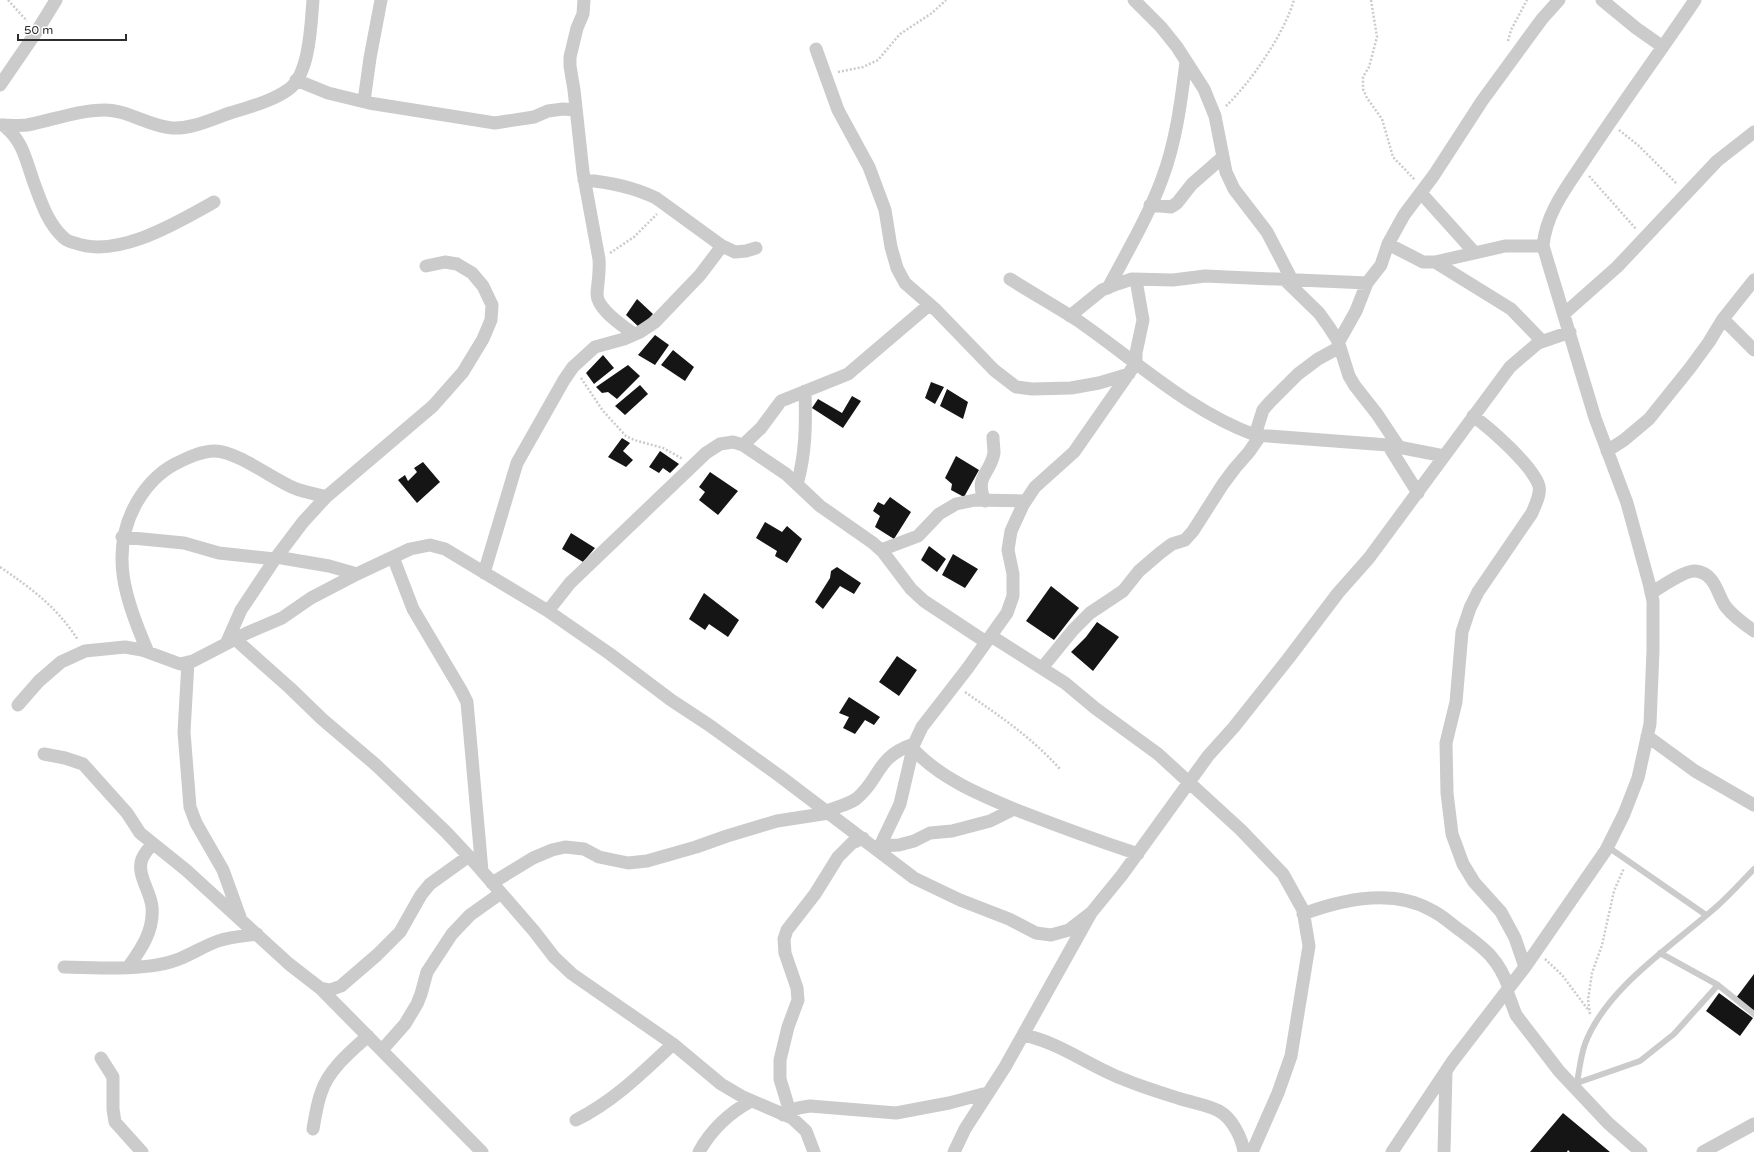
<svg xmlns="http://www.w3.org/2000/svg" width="1754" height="1152" font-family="'Varela Round',sans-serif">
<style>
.building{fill:#151515}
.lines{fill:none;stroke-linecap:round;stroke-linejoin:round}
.path{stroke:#cbcbcb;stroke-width:2.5;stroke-dasharray:2 2;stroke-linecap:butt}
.lane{stroke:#cbcbcb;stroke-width:6}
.street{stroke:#cbcbcb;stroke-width:13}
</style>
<rect width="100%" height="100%" fill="#fff"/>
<path class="building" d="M637,299L653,314L640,328L626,315Z
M655,335L669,345L655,365L638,355Z
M673,350L694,367L685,381L661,365Z
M603,355L614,368L594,384L586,373Z
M628,365L640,376L617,399L608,392L602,393L596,387Z
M931,382L944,387L935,404L925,398Z
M640,385L648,394L625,415L615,406Z
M947,389L968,402L963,419L940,406Z
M852,396L861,401L843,428L812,408L818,399L842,413Z
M622,438L630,443L623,451L633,460L626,467L608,457Z
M660,451L679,464L670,473L663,468L659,473L649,467Z
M956,456L979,470L964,497L951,490L952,484L945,478Z
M423,462L440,482L417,503L398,480L405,475L408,481L417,472L414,468Z
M710,472L738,491L718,515L699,500L705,492L699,487Z
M890,497L911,512L894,539L875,527L880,516L873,511L878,502L884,505Z
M765,522L782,532L787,526L802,539L787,563L775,556L777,551L756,538Z
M571,533L595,548L583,562L562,549Z
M929,546L946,559L937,572L921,560Z
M953,554L978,569L965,588L942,575Z
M837,567L861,583L854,594L840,586L823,609L815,602L830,578L831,571Z
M1051,586L1079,608L1054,640L1026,621Z
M704,593L739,620L728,637L709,624L705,630L689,619Z
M1097,622L1119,637L1093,671L1071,652L1086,637Z
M897,656L917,670L899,696L879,682Z
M849,697L880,717L874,725L865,720L855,734L843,728L849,717L839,713Z
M1754,974V1011L1736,998Z
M1719,993L1753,1018L1740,1036L1706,1011Z
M1563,1113L1610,1152H1570L1568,1150L1567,1152H1530Z"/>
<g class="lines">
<path class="path" d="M8,0L27,21
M1371,0L1377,37L1369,67L1363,77V89L1367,98L1382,119L1393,157L1415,180
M1508,41L1511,30L1527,0
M838,72L863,67L878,60L900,34L932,13L946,0
M1226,106C1251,82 1284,34 1294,0
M1619,130L1639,146L1677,184
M1589,176L1636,229
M610,253L634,237L657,214
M581,378L603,411L626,436L634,440L663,448L683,459
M0,567C32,589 57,607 78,640
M965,692C1001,717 1030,736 1060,769
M1545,959L1562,975L1589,1011
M1590,1014L1588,1000L1592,973L1602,945L1614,891L1624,868"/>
<path class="lane" d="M1608,847L1706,915
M1660,953L1718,985L1754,1014
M1577,1083L1640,1061L1674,1034L1718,985
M1576,1088C1579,1074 1580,1058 1585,1044C1606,988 1672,946 1715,908C1729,896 1741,882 1754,869"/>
<path class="street" d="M584,0L583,14L577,28L570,57V66L574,90L583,172L599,259C600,271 598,281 597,293C596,309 623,326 634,334
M1134,0L1161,27L1177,47L1204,89L1215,116L1226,172L1234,189L1267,232L1292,280
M1602,0L1636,28L1663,47
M816,49L838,110L869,167L885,210L891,247L897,268L905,283L936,310L994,370L1016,387L1032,389L1071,388L1099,383L1129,374
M296,80L328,93L369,103L495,123L534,117L548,111L563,109L576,110
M0,85L37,31L56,0
M364,101L370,58L381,0
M0,125C9,125 19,126 27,125C53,120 78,110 105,110C128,110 148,126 172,128C192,129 212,119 230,113C249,107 273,101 289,89C310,74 311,23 313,0
M3,125C23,140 26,161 34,183C41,202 48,224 64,238C67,241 71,242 75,243C118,259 178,222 214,202
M584,180C609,182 633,187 656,198L722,246L735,252L746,251L756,248
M1421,193L1475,253
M1150,205L1171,207L1177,203L1192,184L1223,157
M1388,244L1404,215L1434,175L1482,101L1542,19L1559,0
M1435,262L1511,309L1542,341
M1010,279C1032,293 1055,306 1077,320C1135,360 1189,411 1255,435L1388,445L1444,456
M1285,280L1319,313L1329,327L1338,341L1349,376L1355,386L1377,414L1399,447
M1108,288C1127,252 1148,217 1162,179C1176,142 1181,102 1186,62
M1565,313L1617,267L1717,161L1754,132
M1070,316L1102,290L1117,284L1132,279L1173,280L1205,276L1367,283L1381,265L1388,244L1423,262H1435L1505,246H1543
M1723,319L1754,350
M1338,343L1356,311L1367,283
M1473,416C1491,429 1533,466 1539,486C1541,495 1535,505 1532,513L1478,592L1470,608L1462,632L1456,702L1446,743L1447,793L1452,834L1463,864L1474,882L1501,912L1515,938L1525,967
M1255,435L1263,410L1269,403L1298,374L1318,359L1340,347
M743,445L761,428L781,401L848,374L929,305
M1388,445L1418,493
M1607,451L1624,440L1649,419L1690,368L1709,342L1723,319L1754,280
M797,484C806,454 806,422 805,391
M985,501C974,476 990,475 994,453C994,448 993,442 993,437
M122,537L184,543L219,553L275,559
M881,550L918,536L939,514L956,504L975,500L1025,501
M276,557L329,566L357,574
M393,557L413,609L461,690L467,702L482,871
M484,573L517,463L564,380L573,367L595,347L624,339L640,332L655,322L700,275L722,246
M1651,593C1661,587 1685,570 1695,571C1716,573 1717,595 1726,607C1733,616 1744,624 1754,631
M548,611L570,583L706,453L720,444L733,442L743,445L786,474L820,506L873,543L883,552L911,589L924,601L986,642
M991,636L1065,683L1095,708L1158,754L1241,830L1283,874L1303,910L1309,946L1291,1056L1278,1093L1252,1152
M235,639L290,688L322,719L376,765L446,832L475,863L534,931L554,957L572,974L673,1044L721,1084L743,1097L792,1118L806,1131L814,1152
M226,644L241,610L275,559L303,522L326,497L433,406L463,372L483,339L491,320L492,305L483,286L472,273L457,264L445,262L426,266
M148,652C126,602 108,552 137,502C147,485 158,473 175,464C187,458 201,451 215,451C236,451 273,479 294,488C304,492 316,494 326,497
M188,662L184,732L190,807L196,823L223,870L240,917
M1042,668L1073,630L1090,613L1123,591L1139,571L1160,553L1172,544L1185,540L1193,531L1223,484L1235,468L1249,452L1260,436
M18,705L39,681L61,662L85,651L125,647L142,650L180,664L193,661L247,633L282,618L311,598L357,574L410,549L430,545L445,549L548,611L610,654L671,700L709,725L781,777L914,878L960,900L1009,919L1036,933L1051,935L1069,930L1091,913
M1647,736L1695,771L1754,805
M913,749C940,778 978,794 1014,809C1055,825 1096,840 1138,854
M44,754L65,758L83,764L127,813L140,833L186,870L289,964L320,988L330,990L341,986L377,955L400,932L421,895L430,884L469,856
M827,811C836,807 847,805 856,799C881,779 875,757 914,744
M880,846L899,845L914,841L930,833L952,831L990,821L1014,809
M878,850L900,804L914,744L922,727L967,669L1007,613L1013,596V574L1008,550L1011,531L1023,505L1035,487L1074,452L1136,363V353L1143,320L1136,280
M492,883L533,858L552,850L565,847L584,849L599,857L628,863L647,861L696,847L727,836L777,821L829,813
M1303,914C1343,899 1392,888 1431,910C1442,915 1451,924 1461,931C1485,949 1498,958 1509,988
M129,966C142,948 154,930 152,907C151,892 136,874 142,859C144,854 148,849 152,844
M64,967C95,968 151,971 179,959C192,954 204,946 218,941C230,937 244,936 257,934
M320,988L482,1152
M1507,991L1516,1015L1559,1071L1608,1123L1641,1152
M1023,1035C1059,1042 1089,1066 1123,1079C1142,1087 1162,1093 1181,1099C1194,1103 1208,1105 1219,1111C1232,1118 1242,1138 1244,1152
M382,1050L405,1024L417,1004L421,994L427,972L452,934L470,915L501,893
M101,1058L113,1077V1109L115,1122L142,1152
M790,1112L780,1079V1060L788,1027L798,1000L797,988L785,953L784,939L787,930L815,894L838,857L852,843L863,838
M783,1115L798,1108L810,1106L896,1113L949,1103L987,1093
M576,1120C614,1101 643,1072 673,1044
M313,1129C315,1117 317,1104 321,1093C328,1070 351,1051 368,1036
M699,1152C711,1130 729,1113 751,1101
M954,1152L965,1129L1005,1067L1091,913L1122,875L1208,756L1234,727L1288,659L1338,593L1369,558L1510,367L1538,343L1570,332
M1392,1152L1452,1062L1525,967L1606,850L1624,814L1638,778L1650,724L1653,650V601L1649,583L1627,503L1595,418L1543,246C1546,211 1570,183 1588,155C1623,102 1660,52 1695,0
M1444,1152L1446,1071
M1703,1152L1754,1124"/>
</g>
<path d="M18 34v6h108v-6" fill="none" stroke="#2e2e2e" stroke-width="2"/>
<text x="24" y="34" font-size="12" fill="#2e2e2e" stroke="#ffffff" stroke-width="3" paint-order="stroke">50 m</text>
</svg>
